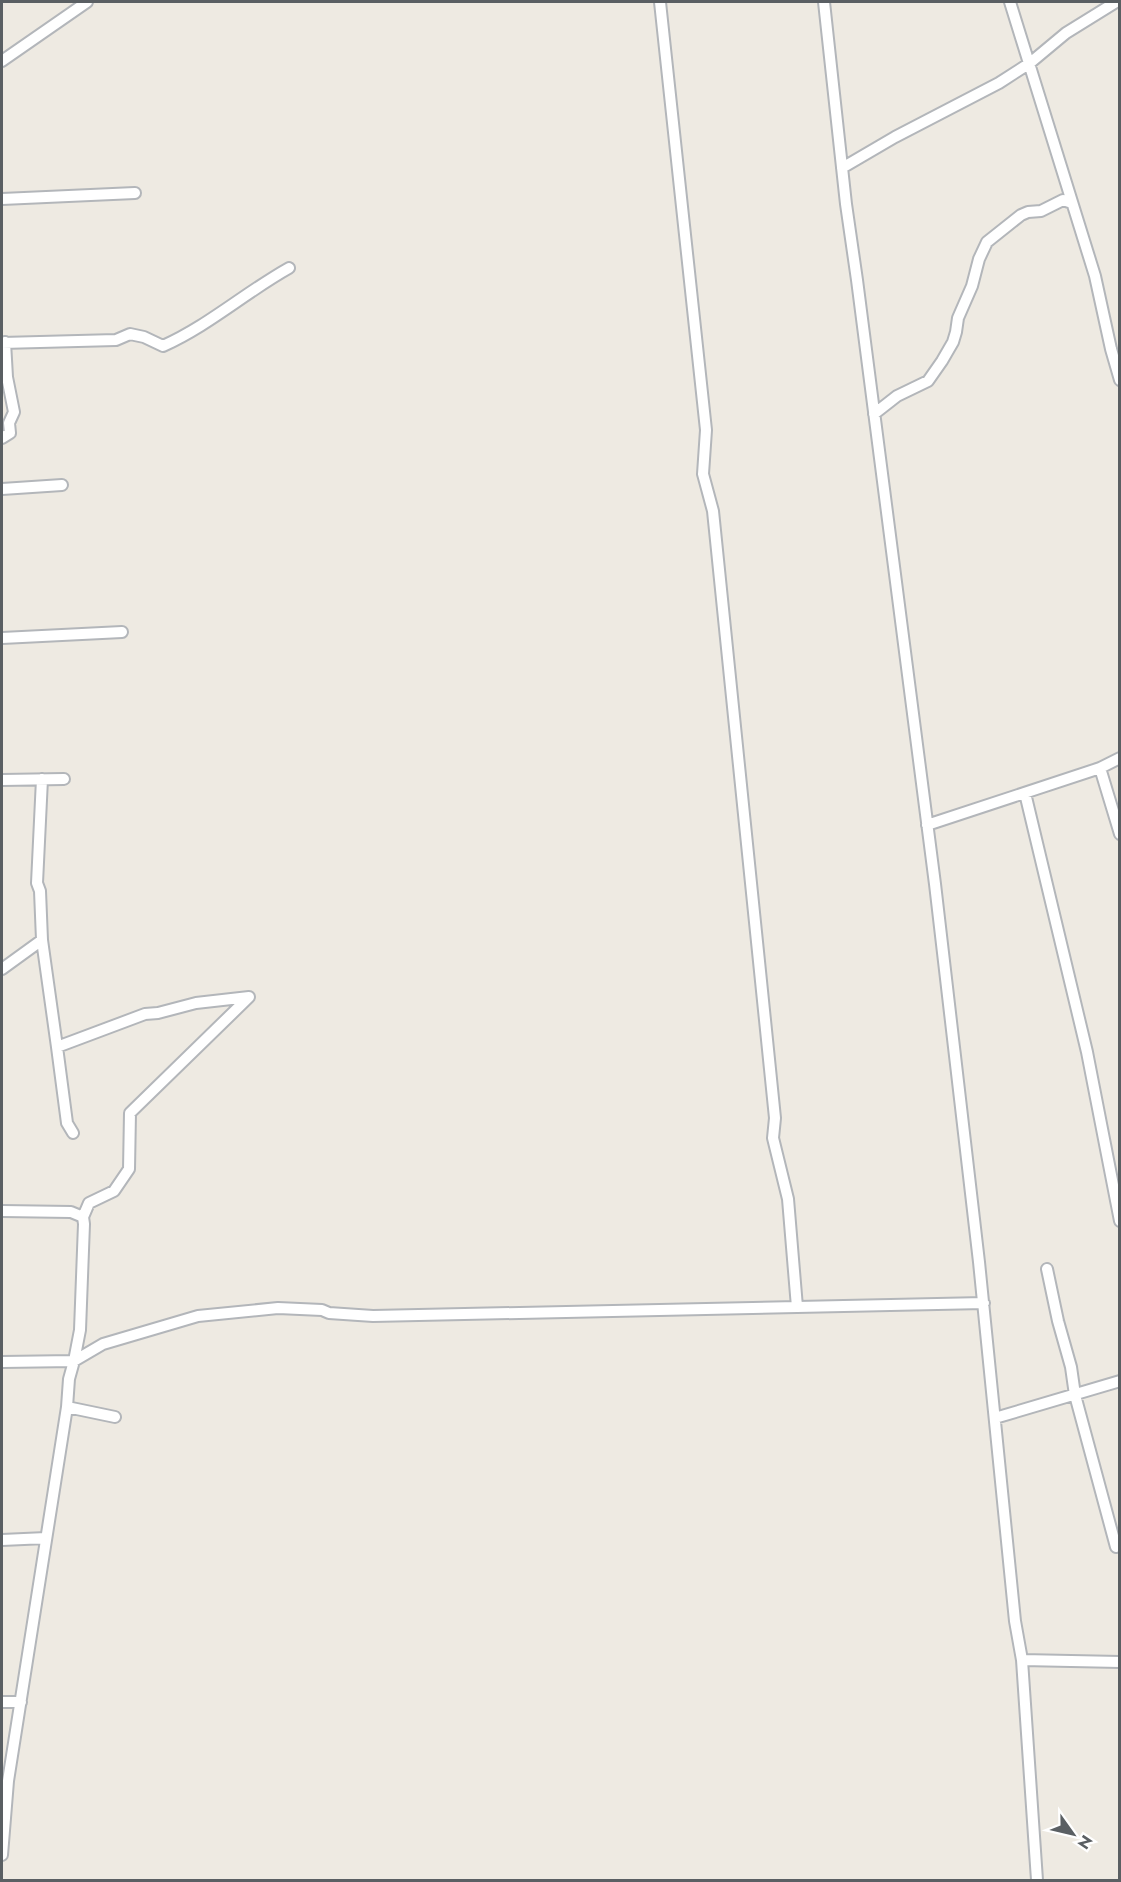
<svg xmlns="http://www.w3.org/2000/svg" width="1121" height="1882" font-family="Jost,sans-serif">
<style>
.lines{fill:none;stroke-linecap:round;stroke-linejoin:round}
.minor-casing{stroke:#b3b6ba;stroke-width:14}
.minor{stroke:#fff;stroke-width:10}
</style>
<rect width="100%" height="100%" fill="#eeeae2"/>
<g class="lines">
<defs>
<path id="minor" d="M660,2L706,430L703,474L713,511L775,1118L773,1138L788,1199L797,1307
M824,2L846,204L857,280L935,884L979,1262L1015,1621L1022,1660L1037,1880
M1010,2L1095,276L1111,349L1120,380
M2,61L87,2
M842,168L895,137L999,83L1030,63L1066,33L1116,2
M2,199L135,193
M2,343L116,340L130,334L144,337L163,346C208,326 246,292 289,268
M874,414L897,396L928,381L942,361L953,342L956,332L958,318L972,286L979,259L987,242L1021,215L1028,212L1041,211L1063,200L1072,203
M2,438L10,433L9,423L14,412L7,377L5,342
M2,489L62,485
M2,638L122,632
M1100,768L1120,834
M42,779L37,883L40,891L42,940L57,1047L145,1014L158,1013L196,1003L249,997
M2,780L64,779
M1025,793L1087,1052L1120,1221
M927,825L1100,768L1120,758
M2,969L42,940
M57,1047L67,1123L73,1133
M2,1211L71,1212L83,1217L84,1224L80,1330L74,1361L103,1344L198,1316L278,1308L322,1310L329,1313L373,1316L984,1303
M83,1217L89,1203L114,1191L129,1169L130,1113L249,997
M1047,1269L1058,1321L1071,1367L1075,1395L1116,1547
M2,1362L74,1361L69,1379L67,1407L8,1781L2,1855
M67,1407L115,1417
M995,1418L1120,1381
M2,1540L46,1538
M1022,1660L1120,1662
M2,1702H21"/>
</defs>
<use href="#minor" class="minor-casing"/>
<use href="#minor" class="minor"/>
</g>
<rect width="1121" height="1882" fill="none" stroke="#5a5f63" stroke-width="6"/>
<g transform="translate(1073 1834) rotate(124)" stroke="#ffffff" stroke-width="4.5" paint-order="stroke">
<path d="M0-4.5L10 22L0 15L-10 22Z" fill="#5a5f63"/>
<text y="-9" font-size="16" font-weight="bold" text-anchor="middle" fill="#5a5f63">N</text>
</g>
</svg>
